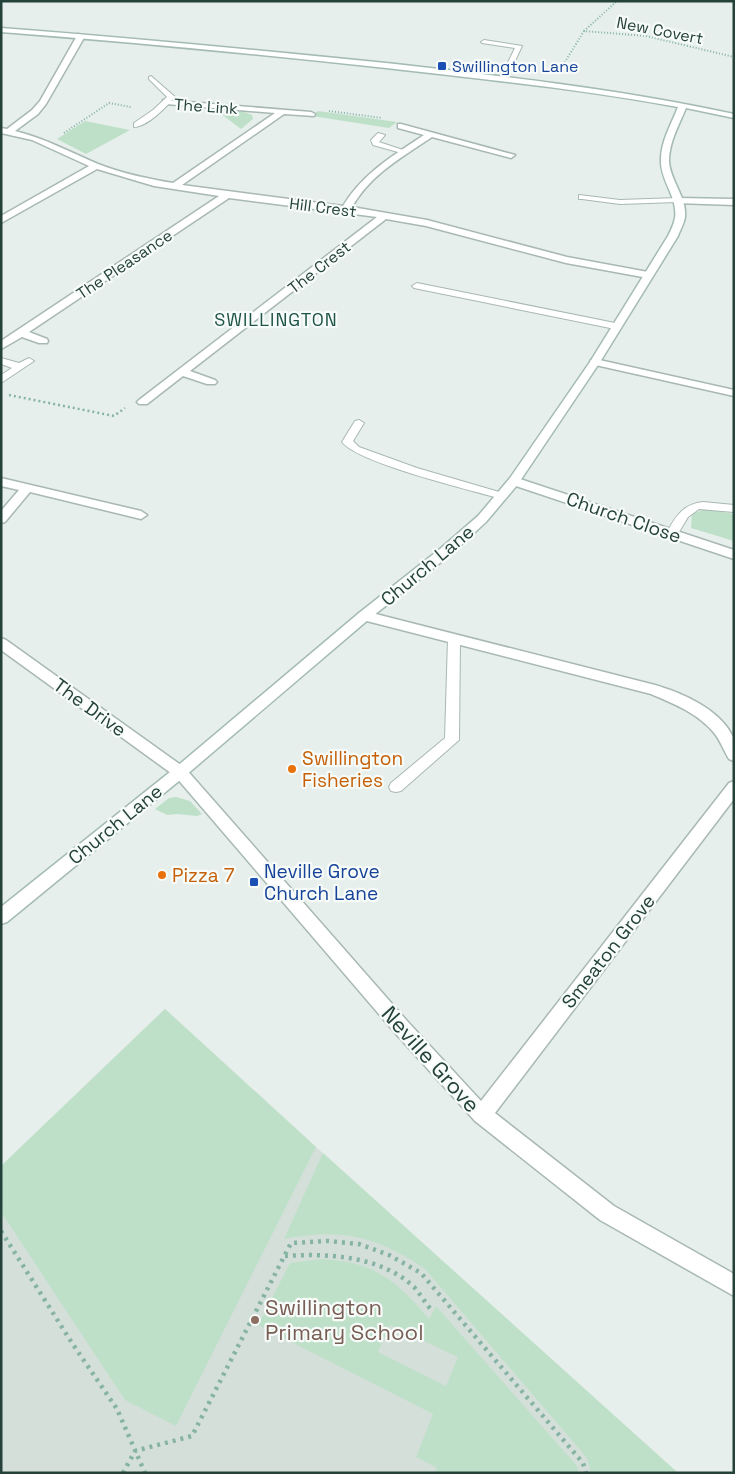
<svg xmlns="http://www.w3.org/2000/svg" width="735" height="1474" font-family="'Space Grotesk',sans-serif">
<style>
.built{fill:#d4dfda}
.green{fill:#bfe0c8;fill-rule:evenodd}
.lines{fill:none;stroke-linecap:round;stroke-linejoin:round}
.lane-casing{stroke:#a8b8b2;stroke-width:2}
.street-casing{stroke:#a8b8b2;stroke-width:3}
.secondary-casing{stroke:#a4bbb3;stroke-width:3}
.path-far2{stroke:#86b3a5;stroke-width:2;stroke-dasharray:1 2;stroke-linecap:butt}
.path-far1{stroke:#86b3a5;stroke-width:2.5;stroke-dasharray:2 3;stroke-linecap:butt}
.path{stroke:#86b3a5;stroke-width:4.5;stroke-dasharray:3 5;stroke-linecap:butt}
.lane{fill:#fff;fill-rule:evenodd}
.street{fill:#fff;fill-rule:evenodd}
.secondary{fill:#fff;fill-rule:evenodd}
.transit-dot{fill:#1a4fb4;stroke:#f7fbf9;stroke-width:2}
.food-dot{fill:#e8710a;stroke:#f7fbf9;stroke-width:2}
.education-dot{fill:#8d6e63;stroke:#f7fbf9;stroke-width:2}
.labels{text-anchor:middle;stroke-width:4.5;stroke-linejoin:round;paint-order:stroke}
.far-street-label{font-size:16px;fill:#24423a;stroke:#f7fbf9}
.far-transit-label{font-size:16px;fill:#164399;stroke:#f7fbf9;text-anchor:start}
.far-quarter-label{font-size:18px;letter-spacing:1px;fill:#1f5548;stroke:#f7fbf9}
.street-label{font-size:19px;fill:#24423a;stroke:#f7fbf9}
.food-label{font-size:19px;fill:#c56008;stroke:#f7fbf9;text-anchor:start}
.transit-label{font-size:19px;fill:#164399;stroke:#f7fbf9;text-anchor:start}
.near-street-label{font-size:22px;fill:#24423a;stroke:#f7fbf9}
.near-education-label{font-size:22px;fill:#785e54;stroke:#f7fbf9;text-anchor:start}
</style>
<rect width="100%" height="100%" fill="#e6efeb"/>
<path class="built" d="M165,1009L316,1147L678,1473H1V1166Z"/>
<path class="green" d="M216,110L244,112L252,115L253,119L241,129Z
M318,111L397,122L389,128L312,116Z
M85,121L130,130L86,154L57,139Z
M705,509L734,514V541L691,528L692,514Z
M176,797L190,801L202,814L197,816L177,814L167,815L155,809L169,798Z
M165,1009L316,1147L176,1426L125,1400L1,1212V1166Z
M323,1153L678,1473H591L587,1458L425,1269C376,1236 342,1228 284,1239Z
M321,1259C331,1260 342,1260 352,1263C387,1271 408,1294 429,1319L436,1306L577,1466L578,1473H435L437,1468L416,1457L433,1414L258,1325L290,1263ZM390,1325L458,1357L446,1386L378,1352Z"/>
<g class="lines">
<defs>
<path id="lane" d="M484,40L522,46L506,80L500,79L515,48L482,43L481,42Z
M151,76L175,97C167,106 147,127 134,127V123L153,110L167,97L149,79V77Z
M378,133L385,135L379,142L409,152L405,154L373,145L371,140Z
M579,195L620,200L677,198L681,200L677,202L620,204L582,199H579Z
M417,283L615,323L620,326L615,329L414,288L412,286Z
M1,358L19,363L29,358L34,361L1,383V375L12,368L1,364Z
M359,420L364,423L353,441L359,447L417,468L506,494L508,496L502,499L498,498C467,489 358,463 342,442L355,421Z
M703,502L734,505V512L699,509L688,517L676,537H668L666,534C675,517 683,504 703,502Z
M454,635L460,639L459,740L401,791L396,792L391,791L389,787L391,783L445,738L448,639Z"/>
<path id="street" d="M78,34L85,36L46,104L38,114L15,131C44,138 70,152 98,164C121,173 148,179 173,183L275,113L166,104H163V100L311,112L315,114L314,116L284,114L182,185L343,206C363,173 394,155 424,135L398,128V124H401L515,155L511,158L432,137C402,157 370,175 352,207L427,220L567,257L648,272L653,275L648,278L566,263L426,226L386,219L190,371L215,380L217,382L215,384H207L183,376L147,404H139L137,402L139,400L377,217L229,198L29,332L47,339L48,341L47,343H39L22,337L1,349V341L219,196L154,186L97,169L1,223V216L89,166L32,140L1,133V128L7,129L32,110L40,101Z
M678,198L734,199V205L675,203V199Z
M595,359L734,390V396L591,364L590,362L591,360Z
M514,477L734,550V559L510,484L508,481Z
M1,478L141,511L147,515L141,519L30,492L5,522L1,523V511L19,490L1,486Z
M364,611L655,685C682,693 720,709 733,737C735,743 734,754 734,761L729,759C724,751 721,742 715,734C699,714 675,704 651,694L359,619L357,616L359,613Z
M1,638L6,640L185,768L408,1022L481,1101L729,783L734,781V799L495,1113L614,1206L734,1274V1296L600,1220L475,1121L396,1034L175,776L1,650Z"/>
<path id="secondary" d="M1,28C130,38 258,50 386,63C502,76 619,89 734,114V118L686,108C679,125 669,142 669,161C670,181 687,197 685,217C684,224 680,230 678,236L600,362L518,484L486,522L450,555L369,619L185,776L7,922L1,924V907L175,768L359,613L440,549L478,516L510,478L590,362L668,236C671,230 674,224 675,218C678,198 661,181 661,162C660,143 671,125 678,107C581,89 483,79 386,68C258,54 130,42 1,32Z"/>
</defs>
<use href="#lane" class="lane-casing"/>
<use href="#street" class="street-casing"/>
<use href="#secondary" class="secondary-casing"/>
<path class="path-far2" d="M584,31L617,1
M560,70L584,31L646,36L734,57
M329,111L382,118
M64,133L109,103L131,107"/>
<path class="path-far1" d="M9,395L114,416L125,408"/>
<path class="path" d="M1,1231L72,1343L117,1409L145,1473
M285,1256C328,1253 381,1256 414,1287C421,1295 426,1304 433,1312
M123,1473L135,1451L192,1436L291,1243L328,1241L359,1244L389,1255L421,1273L583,1463L586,1473"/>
<use href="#lane" class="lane"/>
<use href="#street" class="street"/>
<use href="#secondary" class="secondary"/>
</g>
<g class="transit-dot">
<rect x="437" y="61" width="10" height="10" rx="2.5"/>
<rect x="249" y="877" width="10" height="10" rx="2.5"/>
</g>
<g class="food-dot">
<circle cx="292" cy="769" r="5"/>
<circle cx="162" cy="875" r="5"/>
</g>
<circle class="education-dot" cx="255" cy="1320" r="5"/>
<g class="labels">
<g class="far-street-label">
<text transform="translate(660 30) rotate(11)" y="6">New Covert</text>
<text transform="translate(206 106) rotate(4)" y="6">The Link</text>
<text transform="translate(323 207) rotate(7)" y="6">Hill Crest</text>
<text transform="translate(124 264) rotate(-34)" y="6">The Pleasance</text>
<text transform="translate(319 267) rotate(-38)" y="6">The Crest</text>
</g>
<g class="far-transit-label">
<text x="452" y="72">Swillington Lane</text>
</g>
<g class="far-quarter-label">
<text x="276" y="326">SWILLINGTON</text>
</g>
<g class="street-label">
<text transform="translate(624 517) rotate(19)" y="7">Church Close</text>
<text transform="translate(427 565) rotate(-40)" y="7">Church Lane</text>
<text transform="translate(90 707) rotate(36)" y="7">The Drive</text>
<text transform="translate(115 824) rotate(-39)" y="7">Church Lane</text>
<text transform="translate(608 951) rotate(-52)" y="7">Smeaton Grove</text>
</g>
<g class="food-label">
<text x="302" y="765">Swillington<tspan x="302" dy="22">Fisheries</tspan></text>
<text x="172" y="882">Pizza 7</text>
</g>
<g class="transit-label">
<text x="264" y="878">Neville Grove<tspan x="264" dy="22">Church Lane</tspan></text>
</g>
<g class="near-street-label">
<text transform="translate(431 1059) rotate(48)" y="8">Neville Grove</text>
</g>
<g class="near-education-label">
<text x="265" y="1315">Swillington<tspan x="265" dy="25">Primary School</tspan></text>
</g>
</g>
<rect width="735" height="1474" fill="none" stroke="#24423a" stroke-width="5"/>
</svg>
